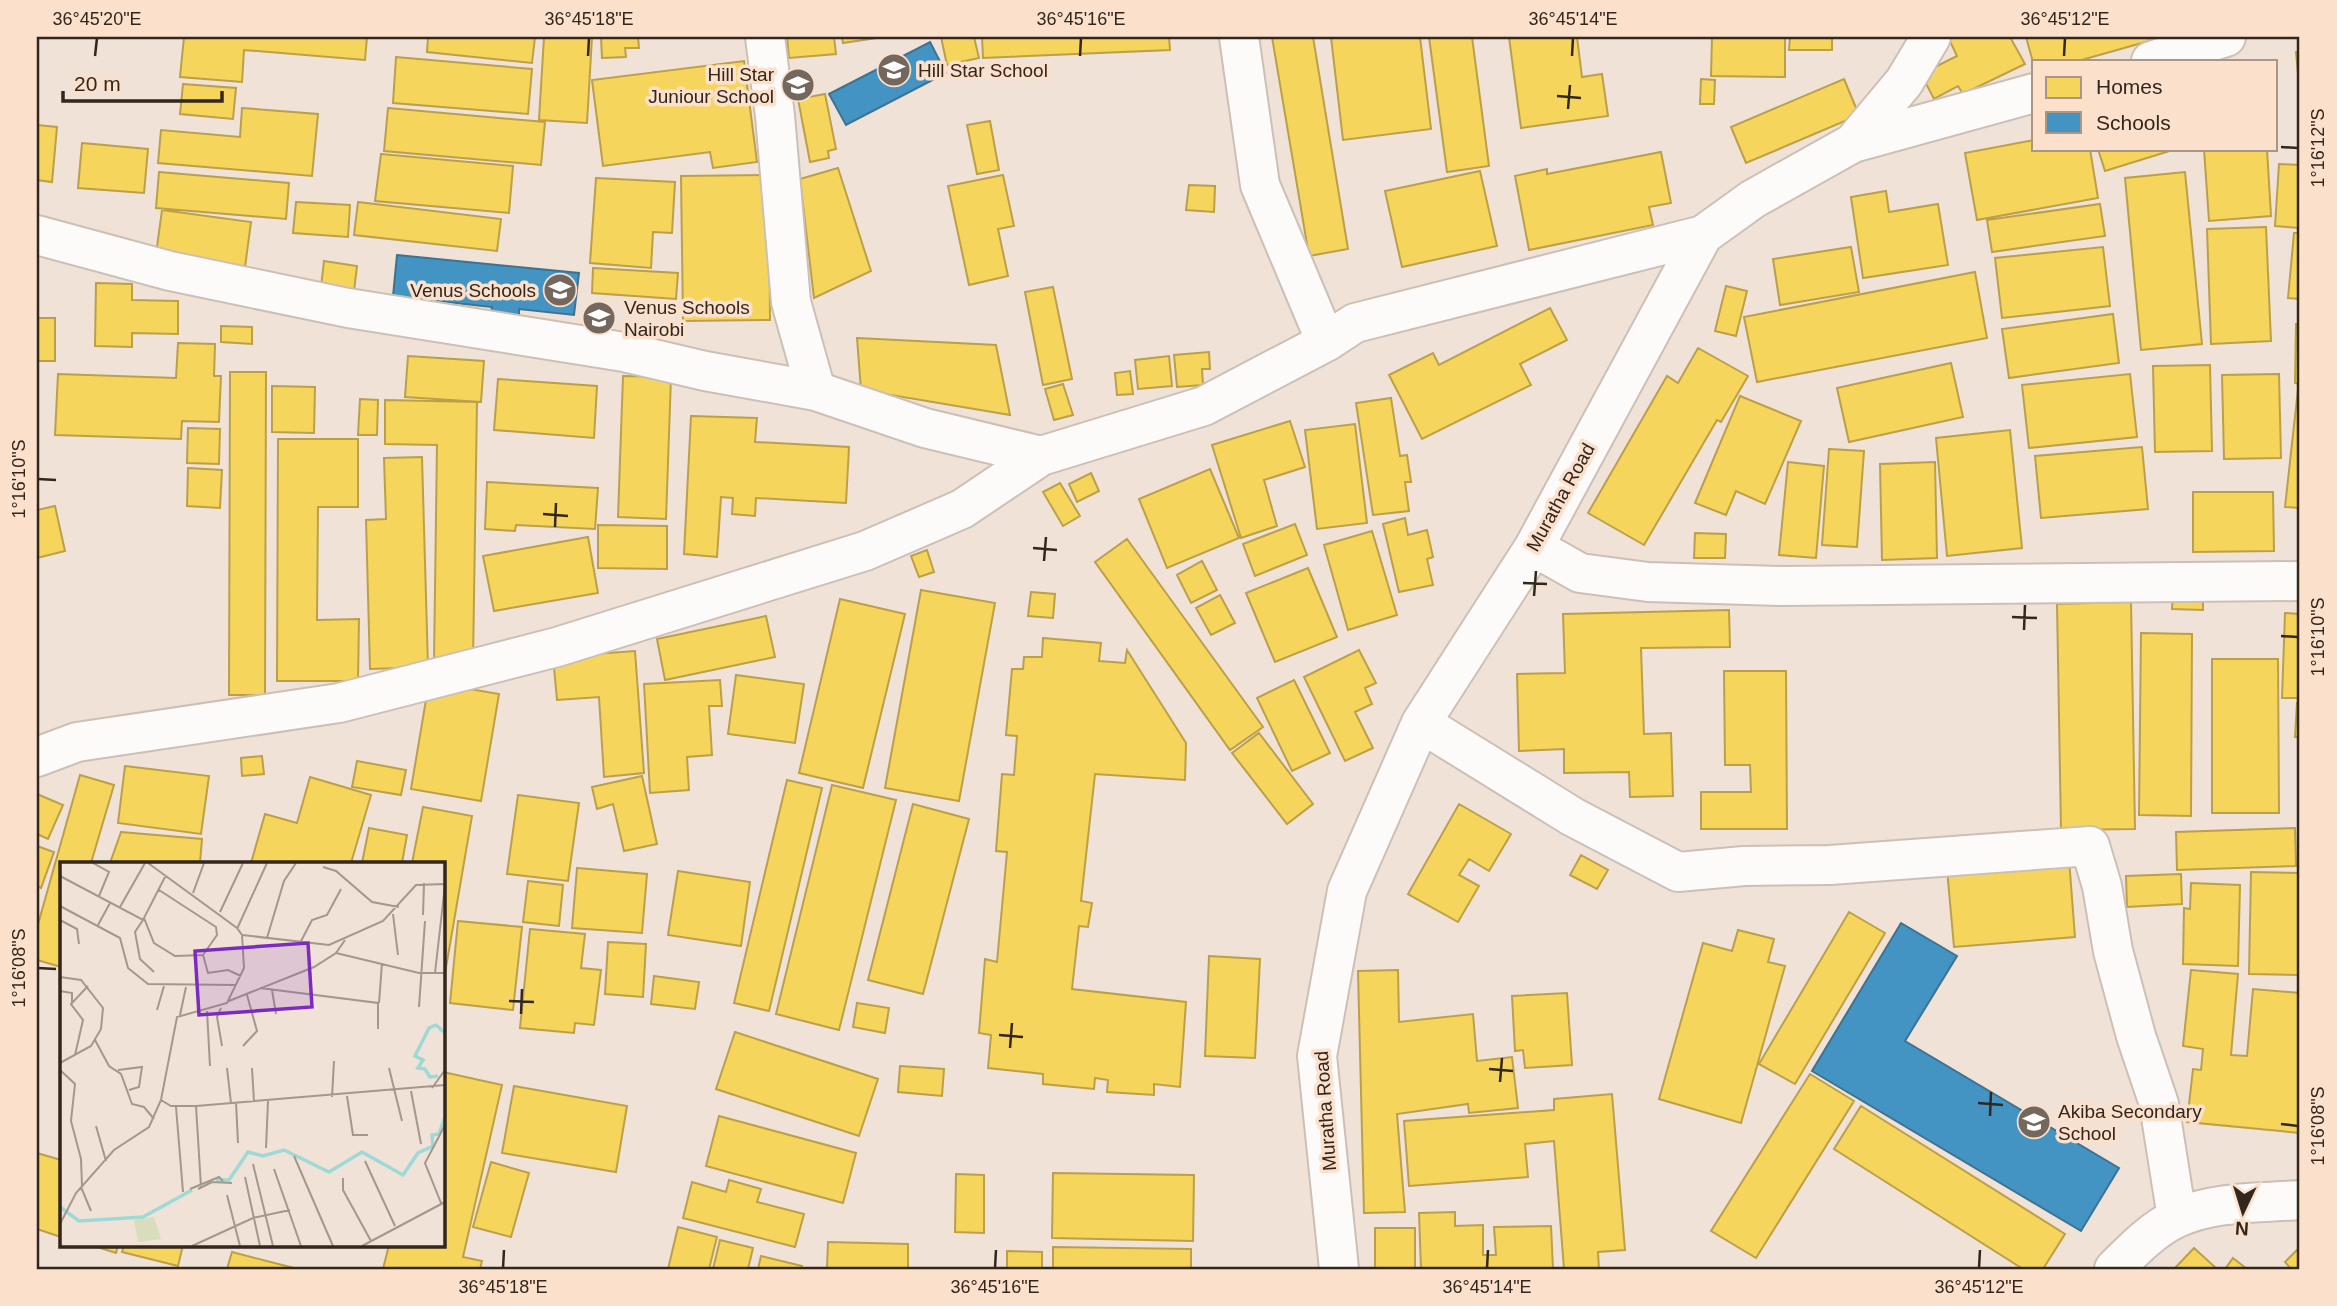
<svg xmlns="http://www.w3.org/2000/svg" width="2337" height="1306" font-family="Helvetica,sans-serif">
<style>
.homes{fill:#f6d55c;stroke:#bba049;stroke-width:2}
.schools{fill:#4393c3;stroke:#3e7291;stroke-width:2}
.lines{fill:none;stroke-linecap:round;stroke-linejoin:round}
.street-casing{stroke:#ccc0b6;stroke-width:42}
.street{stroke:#fdfbf9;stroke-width:38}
.ticks{fill:none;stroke:#32261d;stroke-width:2.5}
.labels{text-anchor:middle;stroke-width:7;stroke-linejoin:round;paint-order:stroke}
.poi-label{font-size:19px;fill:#32261d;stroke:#fbe1cc;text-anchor:start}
.street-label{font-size:19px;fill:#32261d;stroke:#fbe1cc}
.inset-river{fill:none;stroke:#9ddad7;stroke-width:3.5}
.inset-road{fill:none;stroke:#a4978c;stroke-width:2}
.view{fill:#7b2cbf;fill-opacity:0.15;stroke:#7b2cbf;stroke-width:3.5}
.inset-edge{fill:none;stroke:#32261d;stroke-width:3.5}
.neatline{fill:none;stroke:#32261d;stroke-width:2.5}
.ticks-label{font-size:18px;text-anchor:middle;fill:#32261d}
</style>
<rect width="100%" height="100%" fill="#f0e2d6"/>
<path class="homes" d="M184,37H367L365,60L244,50L242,82L180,77Z
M428,37H535L532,63L427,52Z
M544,37H592L587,123L539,120Z
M601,37H638L639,48H625L626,57L602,58Z
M787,37H834L836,54L789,58Z
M842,37H883L843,43Z
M941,37H974L979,58L947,65Z
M982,37H1169L1170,50L983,58Z
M1272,37H1313L1348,249L1309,256Z
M1331,37H1420L1431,129L1343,140Z
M1429,37H1472L1489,166L1447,172Z
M1509,37H1577L1582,77L1602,74L1608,116L1521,128Z
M1712,37H1785V77L1711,76Z
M1790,37H1832V50H1789Z
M1948,37H2010L2025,64L1963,94L1958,86L1934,99L1921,74L1957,56Z
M2026,37H2148L2149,41L2078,61H2034V66Z
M2300,51V96L2296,52Z
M396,57L532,69L528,114L393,103Z
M744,61L757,162L713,168L710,152L603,166L592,80Z
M1701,79L1715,80L1714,104H1700Z
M1844,79L1859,115L1746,163L1731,127Z
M183,84L236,88L233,119L180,114Z
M825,94L836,149L828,151L829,158L810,162L798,99Z
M242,108L318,114L312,176L158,163L161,130L240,137Z
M388,108L545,122L541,165L384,151Z
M990,121L999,170L977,174L967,125Z
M37,125L57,127L52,182L37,180Z
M2034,140V149H2090L2098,198L1977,220L1965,153Z
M82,143L148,149L144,193L78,188Z
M2098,149H2176L2105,171Z
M2204,149H2267L2271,216L2209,221Z
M1661,152L1671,203L1649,207L1653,225L1529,250L1515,176L1547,169V174Z
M381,154L513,166L509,213L375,201Z
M2279,164L2300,165V228L2275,226Z
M838,168L871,271L814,298L800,179Z
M1480,171L1497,246L1402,267L1385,191Z
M159,172L289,183L286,219L156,208Z
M2185,172L2202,344L2141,350L2125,178Z
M769,175L770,320L683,321L681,176Z
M1003,175L1014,226L998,229L1008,276L969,285L948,186Z
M596,178L675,182L672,233L653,232L651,268L590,263Z
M1189,185L1215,186L1214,212L1186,210Z
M1886,191L1889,212L1938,204L1948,265L1863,278L1851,197Z
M296,202L350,205L348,237L293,233Z
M358,202L501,219L497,251L354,235Z
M2100,204L2105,236L1992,252L1987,220Z
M162,210L251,222L245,267L156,254Z
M2266,227L2271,341L2211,344L2207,229Z
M2294,233H2300V299L2288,298Z
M1851,247L1859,292L1780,305L1773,259Z
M2103,247L2110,306L2002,318L1995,258Z
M324,261L357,266L354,291L321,287Z
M593,268L678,273L676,299L592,293Z
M1975,272L1987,338L1757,382L1744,317Z
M96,283L132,284V300L178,301V334L132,333V347L95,346Z
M1726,286L1747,291L1736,336L1715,331Z
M1053,287L1072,379L1043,385L1025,292Z
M1550,308L1567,340L1520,364L1531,385L1422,439L1389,375L1433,353L1439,365Z
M2113,314L2119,363L2009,378L2002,329Z
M37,318H55V361H37Z
M2296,324H2300V384L2295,383Z
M221,326L252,327V344L221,342Z
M857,338L996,345L1010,415L861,390Z
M178,343L215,344L214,376H221L219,422L182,421L181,439L55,435L58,374L176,378Z
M1698,348L1748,376L1721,422L1717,420L1644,545L1588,513L1667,376L1678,383Z
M1209,352L1210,369H1202L1203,385L1177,387L1174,355Z
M408,356L484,361L481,402L405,397Z
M1169,356L1172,386L1138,389L1135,360Z
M1951,363L1963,417L1849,442L1837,388Z
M2210,365L2212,451L2155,452L2153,366Z
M1130,371L1133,394L1117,395L1115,373Z
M230,372H266L265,695H229Z
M2130,374L2137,437L2029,448L2022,385Z
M2279,374L2281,458L2224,459L2222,375Z
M623,376L671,377L666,519L618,517Z
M498,379L597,386L594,438L494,430Z
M1063,384L1073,415L1054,420L1045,389Z
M272,386L315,387L314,433L272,432Z
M2298,389H2300V508L2285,507Z
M1740,396L1801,421L1765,504L1736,491L1726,515L1695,503Z
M1391,398L1400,456L1407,455L1411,482H1405L1409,511L1373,515L1356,403Z
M360,399L378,400L377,435H358Z
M385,400L477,402L473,662L434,661L437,445L385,444Z
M691,416L757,418L755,442L849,447L846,503L756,498L755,516L732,514L733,498L721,497L717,557L684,554Z
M1290,421L1305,467L1264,480L1277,526L1241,538L1212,445Z
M1355,424L1367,523L1317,529L1305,430Z
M188,428L220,429L219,464L187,463Z
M2010,430L2022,548L1947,556L1936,438Z
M278,439H358V507H318L317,620L359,619L358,681H277Z
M2142,447L2148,509L2041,518L2035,456Z
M1829,449L1864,451L1857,547L1822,545Z
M422,457L428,667L370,669L366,520L386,519L384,458Z
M1788,462L1824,466L1816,558L1779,555Z
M1935,462L1937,558L1882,560L1880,464Z
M188,468L222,470L220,508L187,506Z
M1210,469L1239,538L1167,568L1139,499Z
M1091,473L1099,491L1077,502L1069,484Z
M487,482L598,488L595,529L516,525L515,531L485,529Z
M1060,483L1080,516L1063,526L1043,492Z
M2193,492H2273L2274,551L2193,552Z
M55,506L65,551L37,558V510Z
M1405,518L1408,535L1427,530L1433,557L1427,559L1433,585L1399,592L1383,524Z
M1295,524L1307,555L1255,576L1243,544Z
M598,525L667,526V569L598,568Z
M1372,531L1397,615L1348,630L1324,545Z
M1695,533L1726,534L1725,558H1694Z
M588,537L598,593L494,611L483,556Z
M1127,539L1263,727L1230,750L1095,562Z
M927,550L934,572L919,577L911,556Z
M1202,561L1217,590L1191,603L1177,575Z
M1308,568L1337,637L1275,662L1246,593Z
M921,590L995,603L959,801L885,788Z
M2173,590L2203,592V610L2172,609Z
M1031,592L1055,594L1053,618L1028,616Z
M1220,595L1235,623L1211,635L1196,608Z
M840,599L905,614L863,788L799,773Z
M2131,602L2135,829L2061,830L2057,604Z
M1729,610L1730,647L1641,648L1644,734L1671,733L1673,796L1630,797L1629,772L1564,773V749L1519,751L1517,674L1565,673L1563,614Z
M2285,613L2300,614V698H2282Z
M766,616L775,657L665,680L657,639Z
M2141,633L2192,634L2191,816L2139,815Z
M1043,638L1101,643L1099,661L1125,663L1127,650L1186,743L1185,780L1095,774L1081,901L1092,903L1088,927L1079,926L1072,989L1186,1002L1180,1087L1154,1084V1095L1107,1092L1108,1080L1095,1078L1094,1089L1043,1084V1074L988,1068L991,1035L979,1033L985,959L997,962L1007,852L996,851L1002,774L1014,775L1017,736L1006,735L1012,669H1023L1024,657H1042Z
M1359,650L1376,683L1365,688L1372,704L1355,712L1373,748L1345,761L1304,677Z
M635,651L644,773L604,777L599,697L557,700L553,657Z
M2212,659H2278L2279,813H2212Z
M1724,671H1786L1787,829H1701V792H1751L1750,765H1725Z
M736,675L804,684L795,743L728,734Z
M720,680L722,706H709L712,755L687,757L689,790L650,793L644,684Z
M1294,680L1330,753L1292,771L1257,698Z
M429,682L499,694L481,801L411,789Z
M2297,703H2300V737H2295Z
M1259,733L1313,804L1287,824L1232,753Z
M262,756L264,774L242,776L241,758Z
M357,761L406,770L401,795L352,787Z
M125,766L209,776L201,834L118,823Z
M80,775L114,785L91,863H61V967L37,960V928Z
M642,776L657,844L624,851L613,804L597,809L592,787Z
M310,777L371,795L351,863H251L265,814L297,823Z
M787,780L822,788L769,1011L734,1003Z
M832,785L896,800L839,1030L776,1014Z
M37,794L63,805L48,839L37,834Z
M518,795L579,803L568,881L507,874Z
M913,804L969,819L923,994L868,980Z
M1459,804L1511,834L1489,871L1469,859L1459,875L1479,886L1458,922L1408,894Z
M423,807L472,816L443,985V863H412Z
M369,828L407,835L402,863H362Z
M2295,828L2296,866L2177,870L2176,832Z
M121,832L202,839L200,863H110Z
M37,846L54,852L41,888L37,886Z
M1581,855L1608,870L1597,889L1570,875Z
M2069,859L2075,937L1954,947L1947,869Z
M577,868L647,874L642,933L572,928Z
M678,871L750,882L741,946L668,935Z
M2251,872L2300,873V975L2249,974Z
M2181,874L2182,904L2127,907L2126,876Z
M528,881L563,885L559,926L523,922Z
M2191,883L2240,885L2238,966L2183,964L2184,908L2190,909Z
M1849,912L1885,933L1795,1084L1759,1064Z
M458,921L522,927L513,1010L450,1003Z
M530,929L585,934L581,968L601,970L594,1025L575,1023L574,1033L520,1028Z
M1738,930L1774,939L1768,962L1785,966L1741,1123L1659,1099L1703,943L1732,951Z
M608,942L646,944L643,997L605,994Z
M1209,956L1260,959L1255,1058L1205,1056Z
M1398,970L1399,1022L1473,1014L1477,1061L1512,1057L1518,1108L1469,1113L1468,1104L1397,1114L1405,1212L1364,1213L1358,971Z
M2191,970L2238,974L2231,1055L2247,1056L2253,989L2300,993V1133L2187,1122L2193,1069L2201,1070L2203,1049L2183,1046Z
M654,976L699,982L695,1009L651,1004Z
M1567,993L1572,1065L1525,1068L1523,1050L1515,1051L1512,996Z
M857,1003L889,1008L885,1033L853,1027Z
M735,1032L878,1079L859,1136L716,1089Z
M900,1066L944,1069L942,1096L898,1092Z
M443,1072L502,1085L463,1257L482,1261L480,1269H383L389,1245H443Z
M1810,1074L1854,1101L1756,1258L1711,1231Z
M514,1086L627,1106L616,1172L502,1153Z
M1612,1094L1625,1250L1598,1252L1599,1269H1564L1554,1141L1525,1144L1528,1177L1409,1186L1404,1121L1554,1110V1099Z
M1861,1106L2065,1234L2043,1269H2023L1834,1149Z
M719,1116L856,1153L843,1203L706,1166Z
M37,1153L61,1160V1237L37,1229Z
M491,1162L529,1173L511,1237L473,1227Z
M1053,1173L1194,1175L1193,1241L1052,1238Z
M956,1174L984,1175V1233L955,1232Z
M729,1180L761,1189L757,1202L804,1214L795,1247L683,1218L692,1182L726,1192Z
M1455,1212V1226L1483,1225V1255H1496L1494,1227L1551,1226L1553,1269H1421L1419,1213Z
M678,1227L717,1237L709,1269H668Z
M1375,1228H1415V1269H1375Z
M720,1240L753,1248L748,1269H713Z
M828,1242L908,1244V1269H827Z
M91,1245H118L116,1253Z
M124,1245H183L178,1266L122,1252Z
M1053,1247L1191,1249V1269H1053Z
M2300,1247V1269H2291L2285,1262Z
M2194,1248L2217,1269H2174Z
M1007,1251L1042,1252V1269H1007Z
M232,1252L298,1269H227Z
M761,1256L802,1266L801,1269H758Z
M2233,1258L2247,1269H2225Z"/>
<path class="schools" d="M930,42L946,73L846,125L829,94Z
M397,255L579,273L574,315L519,309V320L490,317L492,307L393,296Z
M1901,923L1957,956L1905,1041L2119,1168L2081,1231L1812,1071Z"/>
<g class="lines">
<defs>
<path id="street" d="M765,37L775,116L791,302L816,391
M1239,37L1260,185L1326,342
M2151,61L2226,37
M1853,143L1904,82L1931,37
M37,235L170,271L348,308L624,352L705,371L816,391L925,428L1041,456
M1534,547L1580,573L1648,582L1782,586L2300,581
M1421,723L1573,817L1678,872L1744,866L1830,865L2090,846L2102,886L2113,951L2136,1036L2159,1104L2177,1218
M37,757L77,742L339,703L557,647L865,551L962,509L1041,456L1204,406L1326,342L1355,323L1703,235
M1339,1269L1317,1056L1347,891L1421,723L1534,547L1703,235L1753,199L1853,143L2034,93
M2114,1269C2133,1250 2153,1229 2177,1218C2215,1201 2260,1203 2300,1200"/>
</defs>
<use href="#street" class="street-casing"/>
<use href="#street" class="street"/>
</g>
<path class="ticks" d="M95,56L97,38M588,56L589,38M1080,56L1081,38M1572,56L1573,38M2064,56L2065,38M1557,96L1581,98M1568,109L1570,85M2281,147L2298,148M38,479L56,480M543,514L568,516M555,527L556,503M1033,548L1057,550M1044,561L1046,537M1523,583L1547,584M1534,596L1536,571M2012,617L2037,618M2024,630L2025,605M2281,636L2298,637M38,968L56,969M509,1001L534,1002M521,1014L522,989M999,1035L1023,1037M1010,1048L1012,1023M1489,1069L1513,1071M1500,1082L1502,1058M1978,1103L2003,1105M1990,1116L1991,1092M2281,1124L2298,1126M503,1268L504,1250M995,1268L996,1250M1487,1268L1488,1250M1979,1268L1980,1250"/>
<defs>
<symbol id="school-disc" viewBox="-11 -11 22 22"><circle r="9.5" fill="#74685e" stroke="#fbe1cc"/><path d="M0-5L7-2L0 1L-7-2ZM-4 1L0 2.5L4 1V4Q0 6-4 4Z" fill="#fff"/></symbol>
</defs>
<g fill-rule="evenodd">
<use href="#school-disc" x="875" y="51" width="38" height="38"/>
<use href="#school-disc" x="779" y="66" width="38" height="38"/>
<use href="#school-disc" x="541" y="271" width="38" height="38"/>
<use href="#school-disc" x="580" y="299" width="38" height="38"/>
<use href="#school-disc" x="2015" y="1103" width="38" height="38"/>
</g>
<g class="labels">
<g class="poi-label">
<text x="918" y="77">Hill Star School</text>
<text x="774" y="81" text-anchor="end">Hill Star<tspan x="774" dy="22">Juniour School</tspan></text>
<text x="536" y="297" text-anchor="end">Venus Schools</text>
<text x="624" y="314">Venus Schools<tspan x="624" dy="22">Nairobi</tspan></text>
<text x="2058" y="1118">Akiba Secondary<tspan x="2058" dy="22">School</tspan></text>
</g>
<g class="street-label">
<text transform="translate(1560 497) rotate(-61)" y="7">Muratha Road</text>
<text transform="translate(1325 1111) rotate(-94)" y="7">Muratha Road</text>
</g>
</g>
<g transform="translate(60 862)">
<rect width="385" height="385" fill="#f0e2d6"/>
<path d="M94,355L101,377L78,380L74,358Z" fill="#d8ddbc"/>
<path class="inset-river" d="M378,214L370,215L365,207L358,206L363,198L355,194L369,166L376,163L385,171M156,318H169L188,290L203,294L224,288L269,310L302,290L343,313L358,291L373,284L372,273L379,272L385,255M0,345L19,359L83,355L132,328"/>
<path class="inset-road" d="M33,1L49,10L39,34M263,5L276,9L312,40L339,45M0,14L83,58L106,13M133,31L144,1M0,44L60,76L68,106L88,122L176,123M60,45L85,1M160,50L183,1M333,52L338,93M363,53L364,21M84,56L94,81L115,94L143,93L157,73L156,65L99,28M0,58L17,67L19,82M83,58L75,70L80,97L94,110M38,63L50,41M177,67L207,1M182,73L269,83L323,59L356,23L385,22M207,76L224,19L236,1M240,81L252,58L267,53L281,27M276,91L359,111H385M143,93L148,111L168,108L181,114M375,111L385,23M0,115L21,118L43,146L41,167L31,184L0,201M200,126L318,141V167M212,128L216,152M0,129L12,131V141M169,139L254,105L276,91L285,78M319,141L322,101M359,145L365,59M161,146L157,155L162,184M97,148L104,124M147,149L150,204M120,153L126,125M35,178L49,204L61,212L72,242L84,245L94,257M183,184L197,169L187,133M15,193L23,158L11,142L28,124M167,206L171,241M192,206L194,240M329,206L342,259M0,208L15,222L11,259L21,297L22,324M58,208L82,205L79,225L69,228M372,226L385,208M351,229L361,282M287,234L293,273H308M272,235L274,199M101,238L111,244H136L385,223M176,240L178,281M136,244L141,325M116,245L123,330M36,264L46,299M206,286L208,239M234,294L273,384M305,299L335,364M193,302L213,384M214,307L241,384M185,315L200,384M283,316V328L311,379M21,325L31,349M130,327L159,315L163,319M138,327L152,320L172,321M167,333L180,384M381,341L365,301L385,263M0,362L16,331L54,288L89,265L101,238L117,155L167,141L184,106L182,73L177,66L88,1M132,384L193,356L230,348M302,384L385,340"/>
<path class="view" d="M248,81L252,145L139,153L135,89Z"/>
<rect width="385" height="385" class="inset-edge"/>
</g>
<rect width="2337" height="1306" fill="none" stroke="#fbe1cc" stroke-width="77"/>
<rect x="2032" y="60" width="245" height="91" fill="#fbe1cc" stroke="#ab9686" stroke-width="2"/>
<rect x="2046" y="77" width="35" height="21" fill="#f6d55c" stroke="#ab9686" stroke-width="2"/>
<text x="2096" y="94" font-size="21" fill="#32261d">Homes</text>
<rect x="2046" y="112" width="35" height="21" fill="#4393c3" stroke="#ab9686" stroke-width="2"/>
<text x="2096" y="130" font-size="21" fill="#32261d">Schools</text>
<g transform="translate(2243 1212) rotate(184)" stroke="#fbe1cc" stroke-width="5" paint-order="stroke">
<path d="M0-5L12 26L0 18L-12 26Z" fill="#32261d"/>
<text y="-10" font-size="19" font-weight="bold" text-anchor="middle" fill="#32261d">N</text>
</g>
<path d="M63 91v10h159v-10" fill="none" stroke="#32261d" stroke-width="3.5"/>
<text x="74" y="91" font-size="21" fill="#32261d" stroke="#fbe1cc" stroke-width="5" paint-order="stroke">20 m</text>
<rect x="38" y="38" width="2260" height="1230" class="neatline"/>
<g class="ticks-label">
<text x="97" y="25">36°45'20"E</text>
<text x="589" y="25">36°45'18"E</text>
<text x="1081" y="25">36°45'16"E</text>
<text x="1573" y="25">36°45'14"E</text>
<text x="2065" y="25">36°45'12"E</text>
<text transform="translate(2318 148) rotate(-90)" y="6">1°16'12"S</text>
<text transform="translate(19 479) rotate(-90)" y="6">1°16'10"S</text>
<text transform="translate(2318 637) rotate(-90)" y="6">1°16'10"S</text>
<text transform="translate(19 968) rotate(-90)" y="6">1°16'08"S</text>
<text transform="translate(2318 1126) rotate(-90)" y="6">1°16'08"S</text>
<text x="503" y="1293">36°45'18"E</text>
<text x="995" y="1293">36°45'16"E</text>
<text x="1487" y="1293">36°45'14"E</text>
<text x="1979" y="1293">36°45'12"E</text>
</g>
</svg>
